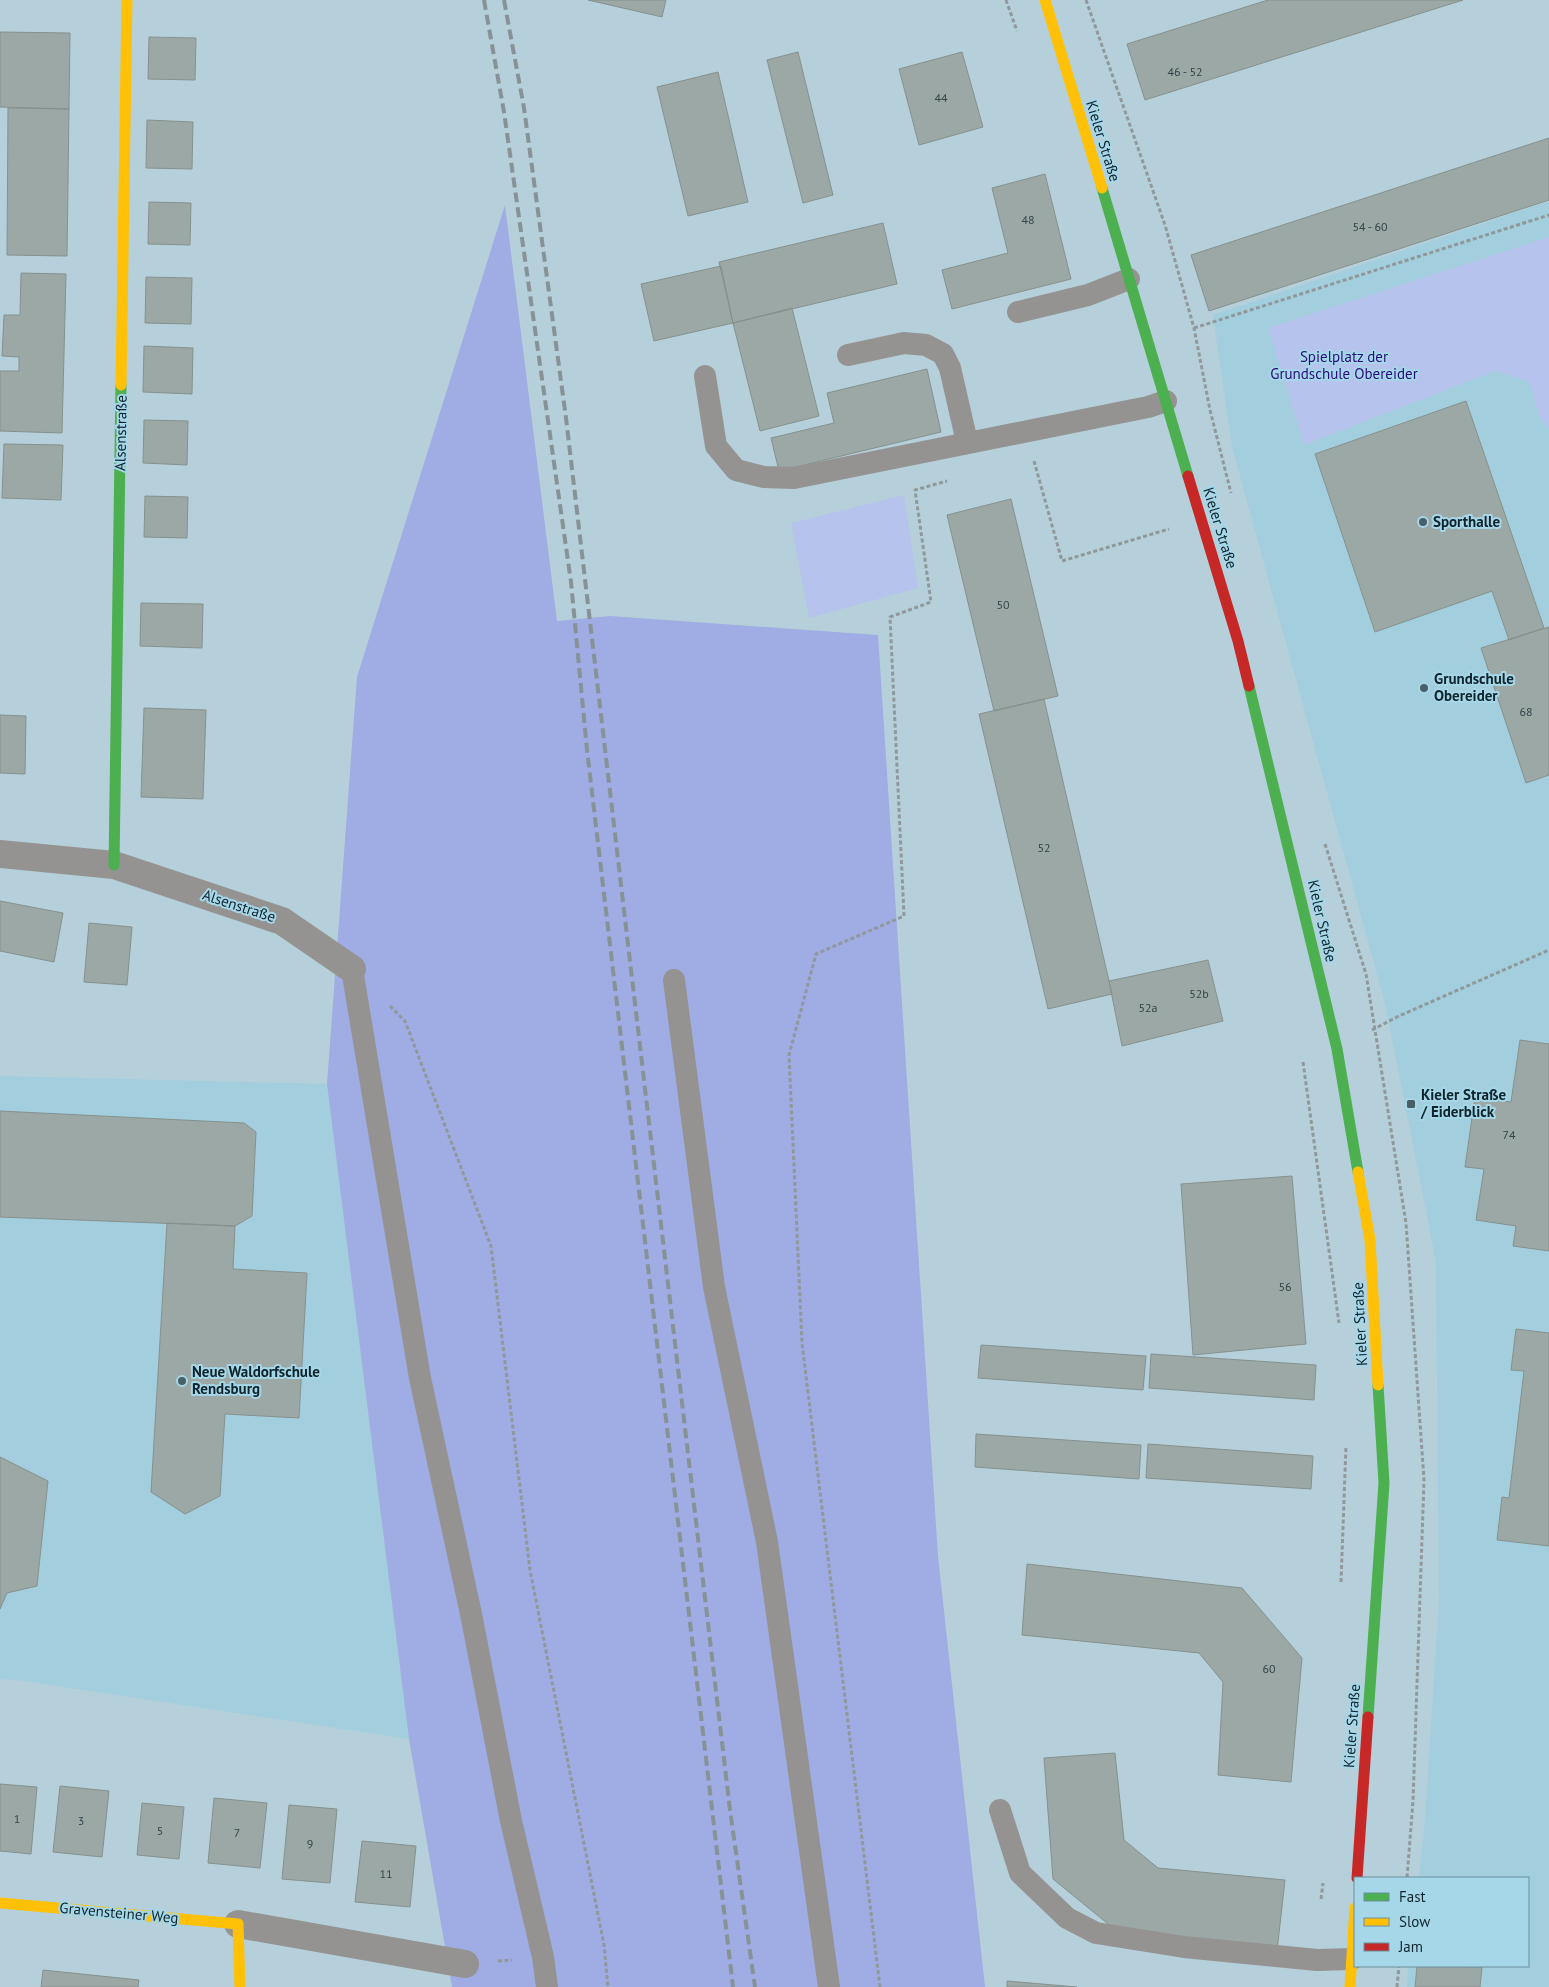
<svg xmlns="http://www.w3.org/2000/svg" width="1549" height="1987" font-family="'PT Sans',sans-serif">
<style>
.built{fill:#a2cede}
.green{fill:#b6c3ec}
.forest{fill:#a0ace4}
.building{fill:#9ca8a5;stroke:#86918e}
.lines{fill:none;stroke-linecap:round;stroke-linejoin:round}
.path{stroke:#90989a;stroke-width:3;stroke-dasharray:4 2.5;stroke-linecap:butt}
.lane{stroke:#959392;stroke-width:22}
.street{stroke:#959392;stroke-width:28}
.fast{stroke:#4caf50;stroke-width:11}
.slow{stroke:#ffc107;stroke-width:11}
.jam{stroke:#c62828;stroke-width:11}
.rail{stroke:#879296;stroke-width:4;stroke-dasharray:10 5;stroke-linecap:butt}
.poi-dot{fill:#4a6068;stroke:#a6d7e9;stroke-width:2}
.labels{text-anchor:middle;stroke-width:4;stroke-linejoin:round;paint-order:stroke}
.number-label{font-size:12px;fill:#33454a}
.street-label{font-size:15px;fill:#10242b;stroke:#a6d7e9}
.park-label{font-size:15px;fill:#2a0b7c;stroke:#a6d7e9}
.poi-label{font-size:15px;font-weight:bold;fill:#10242b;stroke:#a6d7e9;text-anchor:start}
</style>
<rect width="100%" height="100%" fill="#b5d0da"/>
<path class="built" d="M1549,201V1987H1407L1408,1966H1528V1878H1419L1424,1832L1439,1602L1436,1262L1385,1003L1232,447L1213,315Z
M0,1076L327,1084L409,1739L17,1680L0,1679Z"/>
<path class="green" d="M1549,237V429L1539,416L1529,382L1495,371L1304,445L1268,328Z
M904,495L918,588L809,618L791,523Z"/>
<path class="forest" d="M505,205L557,621L610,616L878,635L938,1556L985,1987H452L409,1739L327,1084L357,677Z"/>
<path class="building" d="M588,0H666L662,17Z
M1268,0H1463L1145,100L1127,44Z
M0,32L70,33L69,109L0,107Z
M149,37L196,38L195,80L148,79Z
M798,52L833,195L803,203L767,60Z
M962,52L983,127L919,145L899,69Z
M718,72L748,202L688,216L657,87Z
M8,108L69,109L67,256L7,255Z
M147,120L193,122L192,169L146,168Z
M1549,138V200L1209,311L1191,255Z
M1045,174L1071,279L952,309L942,270L1008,253L992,188Z
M149,202L191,203L190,245L148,244Z
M883,223L897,284L733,323L719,262Z
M721,266L733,323L654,341L641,284Z
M21,273L66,274L62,433L0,431V371H19V357L2,356L4,315H20Z
M146,277L192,278L191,324L145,323Z
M792,308L819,416L760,431L733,323Z
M144,346L193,348L192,394L143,392Z
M927,369L941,432L779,471L771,438L834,423L827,393Z
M1466,401L1544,628L1509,640L1492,591L1375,632L1315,454Z
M144,420L188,421L187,465L143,463Z
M4,444L63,445L61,500L2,498Z
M145,496L188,497L187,538L144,537Z
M1011,499L1058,696L994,711L947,515Z
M141,603L203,604L202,648L140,646Z
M1549,627V775L1526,783L1481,648Z
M1044,699L1112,994L1048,1009L979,714Z
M144,708L206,710L203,799L141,797Z
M0,715L26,716L25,774L0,773Z
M0,901L63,913L54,962L0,951Z
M89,923L132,927L127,985L84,982Z
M1208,960L1223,1021L1122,1046L1109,981Z
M1520,1040L1549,1044V1251L1513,1246L1516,1226L1476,1220L1484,1169L1465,1167L1475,1097L1511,1102Z
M0,1111L244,1123L256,1132L252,1216L235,1226L0,1217Z
M1292,1176L1306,1344L1193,1355L1181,1184Z
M167,1223L235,1226L233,1269L307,1273L299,1418L225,1414L220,1496L185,1514L151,1492Z
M1516,1329L1549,1333V1546L1497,1540L1502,1497L1509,1498L1524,1371L1511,1370Z
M981,1345L1146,1356L1143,1390L978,1378Z
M1151,1354L1316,1365L1314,1400L1149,1388Z
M976,1434L1141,1445L1139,1479L975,1467Z
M1148,1444L1313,1456L1311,1489L1146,1478Z
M0,1457L48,1481L37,1586L7,1593L0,1609Z
M1027,1564L1242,1588L1302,1658L1291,1782L1218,1775L1223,1682L1199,1653L1022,1635Z
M1115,1753L1124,1840L1158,1868L1285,1880L1277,1951L1124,1937L1053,1879L1044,1758Z
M0,1784L37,1787L31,1854L0,1851Z
M60,1786L109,1791L102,1857L53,1852Z
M214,1798L267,1803L260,1868L208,1863Z
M142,1803L184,1807L179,1859L137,1855Z
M289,1805L337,1809L330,1883L282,1879Z
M362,1841L416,1846L410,1907L355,1902Z
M1417,1966L1482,1967L1480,1987H1415Z
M43,1970L139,1980L138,1987H41Z
M1007,1981L1077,1987H1007Z"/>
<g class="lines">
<path class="path" d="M1006,0L1017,31
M1086,0L1165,225L1194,328L1210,410L1231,493
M1194,328L1549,215
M1034,461L1062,561L1169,529
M1325,844L1366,974L1406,1223L1424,1480L1413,1801L1407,1878
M390,1006L405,1021L491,1246L530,1570L604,1945L608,1987
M1372,1030L1399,1016L1549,950
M1303,1062L1339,1323
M1341,1582L1346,1446
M1321,1899L1323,1883
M498,1961L512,1960
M880,1987L802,1343L789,1055L816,954L904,916L890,617L931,602L915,490L947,481
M1397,1987L1399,1966"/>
<path class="lane" d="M1018,312L1088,295L1129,279
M848,355L904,343L926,345L943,354L950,368L967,442
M705,376L716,446L736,470L764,477L794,478L1148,407L1166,401
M352,969L420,1378L471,1614L511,1821L543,1957L547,1987
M674,980L714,1287L767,1542L829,1987
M1000,1810L1020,1873L1067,1918L1096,1933L1184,1947L1317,1960L1352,1959"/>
<path class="street" d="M0,854L114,865L282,921L352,969
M238,1924L465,1964"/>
<path class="fast" d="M1102,188L1188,476
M1249,686L1337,1049L1358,1172
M114,865L121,385
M1368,1717L1384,1483L1378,1385"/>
<path class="slow" d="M1045,0L1102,188
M121,385L127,0
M1358,1172L1370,1240L1378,1385
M0,1903L238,1924L240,1987
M1350,1987L1355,1908"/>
<path class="jam" d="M1188,476L1238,641L1249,686
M1357,1878L1368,1717"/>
<path class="rail" d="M484,0L504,112L571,582L587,750L733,1987
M504,0L524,108L566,418L730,1810L755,1987"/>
</g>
<g class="poi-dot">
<circle cx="1423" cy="522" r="5"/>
<circle cx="1424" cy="688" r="5"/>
<rect x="1406" y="1099" width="10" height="10" rx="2.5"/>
<circle cx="182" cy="1381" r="5"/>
</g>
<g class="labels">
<g class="number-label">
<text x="1185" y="76">46 - 52</text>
<text x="941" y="102">44</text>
<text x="1028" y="224">48</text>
<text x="1370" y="231">54 - 60</text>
<text x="1003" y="609">50</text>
<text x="1526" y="716">68</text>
<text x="1044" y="852">52</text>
<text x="1199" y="998">52b</text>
<text x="1148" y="1012">52a</text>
<text x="1509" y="1139">74</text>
<text x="1285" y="1291">56</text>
<text x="1269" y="1673">60</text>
<text x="17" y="1823">1</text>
<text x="81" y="1825">3</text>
<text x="160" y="1835">5</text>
<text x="237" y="1837">7</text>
<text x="310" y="1848">9</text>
<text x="386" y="1878">11</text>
</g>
<g class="street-label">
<text transform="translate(1103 141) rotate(73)" y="5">Kieler Straße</text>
<text transform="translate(121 433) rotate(-89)" y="5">Alsenstraße</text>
<text transform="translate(1220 528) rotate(73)" y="5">Kieler Straße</text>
<text transform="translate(239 906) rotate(18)" y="5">Alsenstraße</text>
<text transform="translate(1322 921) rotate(77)" y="5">Kieler Straße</text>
<text transform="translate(1360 1324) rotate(-93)" y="5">Kieler Straße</text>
<text transform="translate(1352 1726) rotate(-86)" y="5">Kieler Straße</text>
<text transform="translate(119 1913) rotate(5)" y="5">Gravensteiner Weg</text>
</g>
<g class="park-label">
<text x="1344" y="362">Spielplatz der<tspan x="1344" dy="17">Grundschule Obereider</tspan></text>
</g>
<g class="poi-label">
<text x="1433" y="527">Sporthalle</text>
<text x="1434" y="684">Grundschule<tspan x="1434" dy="17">Obereider</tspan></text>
<text x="1421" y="1100">Kieler Straße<tspan x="1421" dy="17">/ Eiderblick</tspan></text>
<text x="192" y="1377">Neue Waldorfschule<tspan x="192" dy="17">Rendsburg</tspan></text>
</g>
</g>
<rect x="1354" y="1877" width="175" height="90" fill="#a6d7e9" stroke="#6a8f9d"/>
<rect x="1364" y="1893" width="25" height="8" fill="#4caf50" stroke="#6a8f9d"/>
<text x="1399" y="1902" font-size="15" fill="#10242b">Fast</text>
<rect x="1364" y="1918" width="25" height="8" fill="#ffc107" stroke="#6a8f9d"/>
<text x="1399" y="1927" font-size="15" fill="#10242b">Slow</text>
<rect x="1364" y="1943" width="25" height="8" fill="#c62828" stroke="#6a8f9d"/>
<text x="1399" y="1952" font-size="15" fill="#10242b">Jam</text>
</svg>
